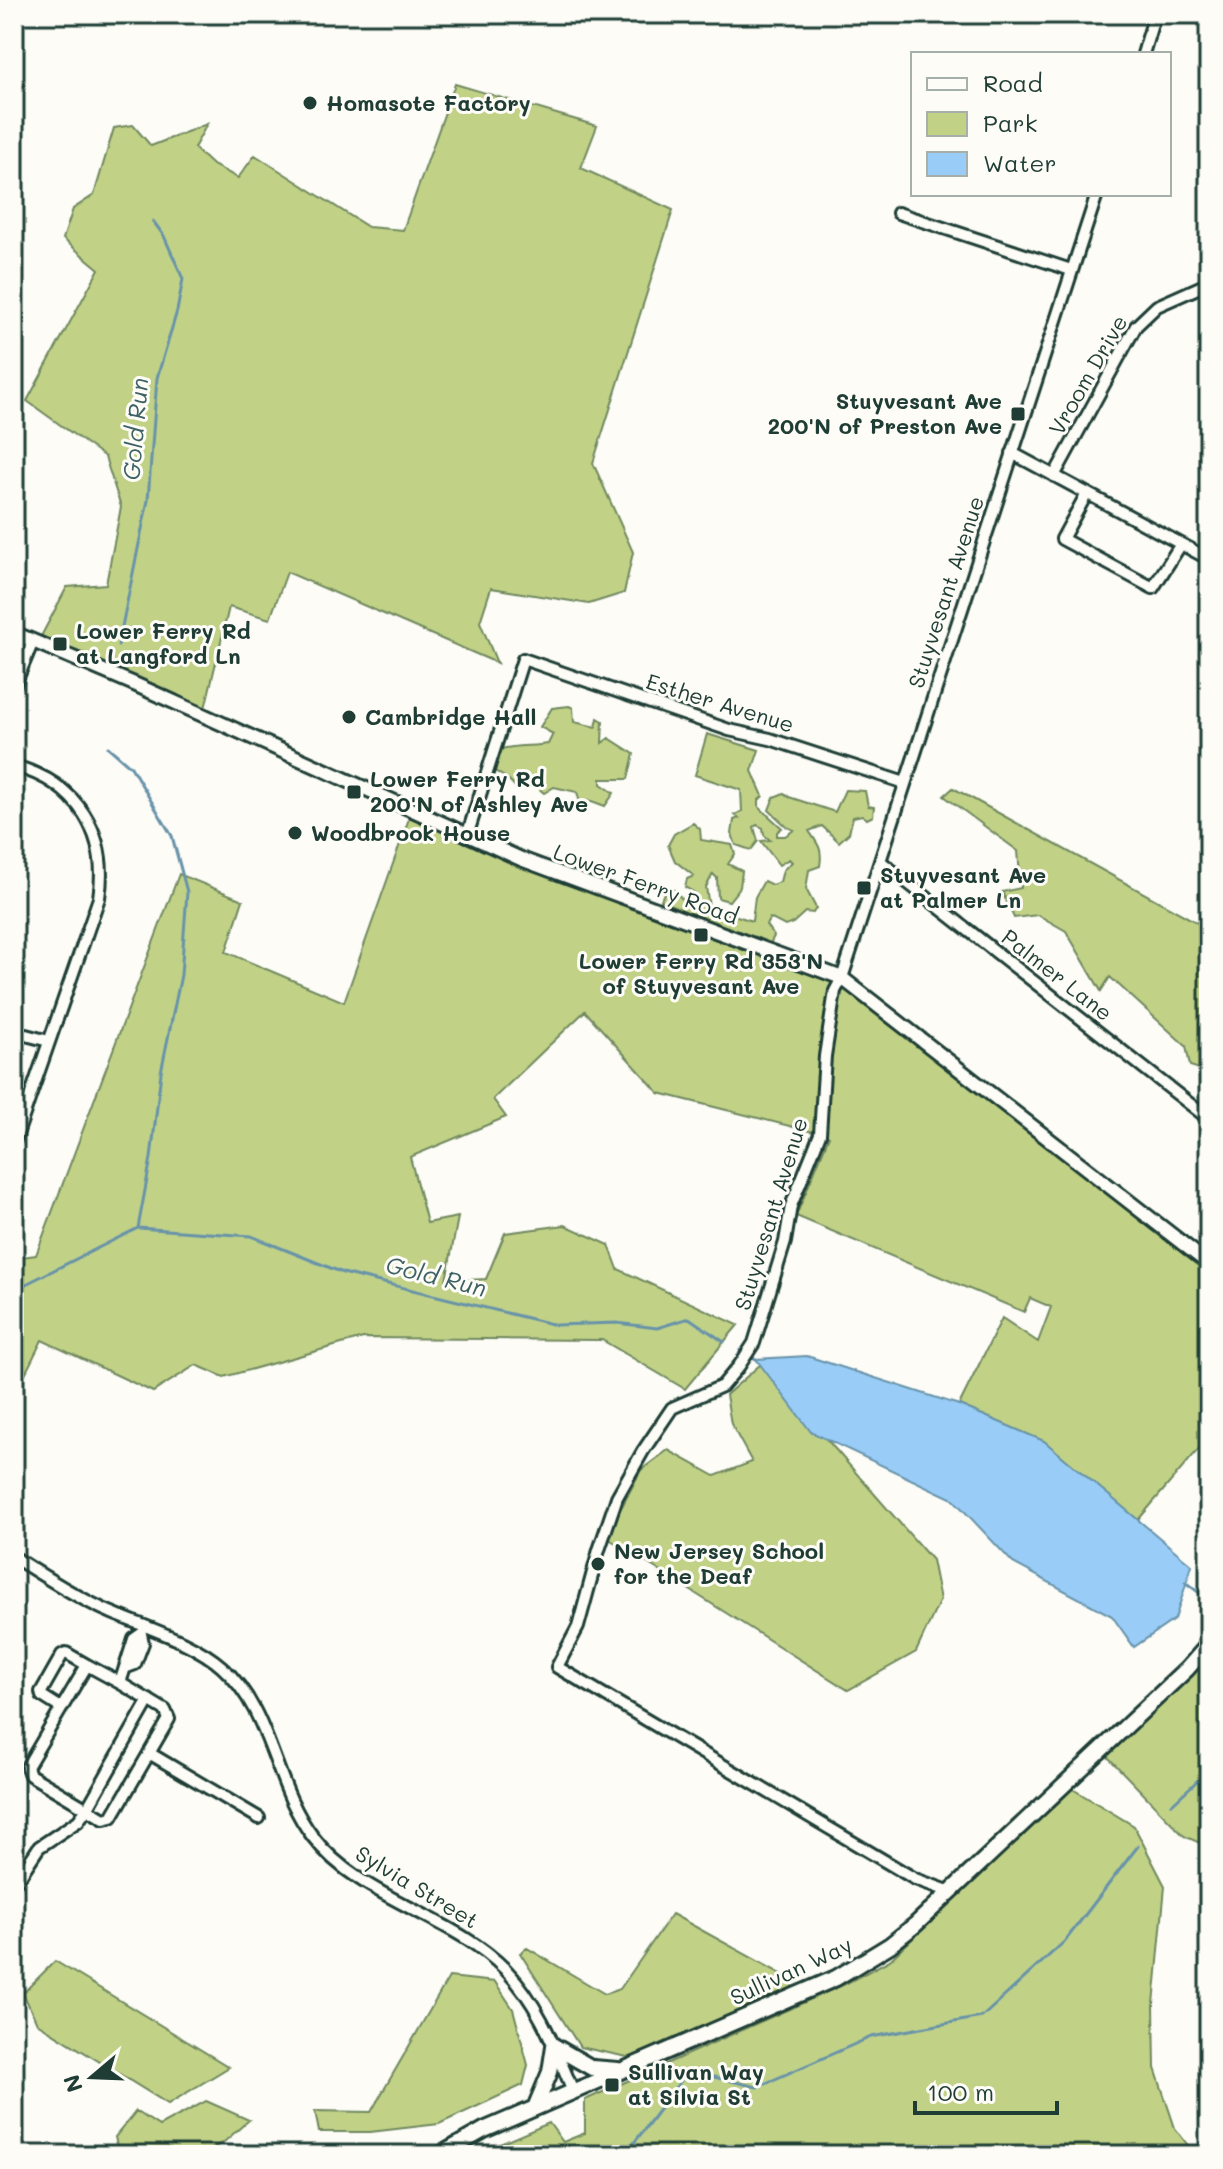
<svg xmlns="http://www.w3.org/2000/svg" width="1223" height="2169" font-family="Mali,sans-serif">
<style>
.green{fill:#c1d287;stroke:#70885e;stroke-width:2}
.water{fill:#99cdf7;stroke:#6893a9;stroke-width:2}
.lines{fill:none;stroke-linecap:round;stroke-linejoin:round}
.stream{stroke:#6893a9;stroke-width:3}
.minor-casing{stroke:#1f3d34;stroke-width:16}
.tertiary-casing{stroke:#1f3d34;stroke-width:18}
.secondary-casing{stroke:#1f3d34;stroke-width:20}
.minor{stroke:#fdfcf7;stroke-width:10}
.tertiary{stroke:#fdfcf7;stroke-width:12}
.secondary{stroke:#fdfcf7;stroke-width:14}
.poi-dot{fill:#1f3d34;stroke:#fdfcf7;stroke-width:3}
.labels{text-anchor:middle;stroke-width:6;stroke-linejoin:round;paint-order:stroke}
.poi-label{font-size:22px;font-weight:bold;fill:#1f3d34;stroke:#fdfcf7;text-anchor:start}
.street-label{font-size:22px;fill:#1f3d34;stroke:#fdfcf7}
.water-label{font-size:24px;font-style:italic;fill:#3e6165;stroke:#fdfcf7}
</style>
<rect width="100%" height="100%" fill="#fdfcf7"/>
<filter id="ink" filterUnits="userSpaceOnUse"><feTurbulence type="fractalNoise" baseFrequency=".0125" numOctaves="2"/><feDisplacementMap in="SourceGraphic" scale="16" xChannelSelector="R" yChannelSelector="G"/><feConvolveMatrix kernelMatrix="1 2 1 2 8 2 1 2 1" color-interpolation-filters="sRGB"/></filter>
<g filter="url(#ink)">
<path class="green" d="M455,84L597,126L581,168L673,210L593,463L633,552L624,593L589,604L491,588L480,622L497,663L287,572L270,619L229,607L204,713L37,644L67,587L106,584L121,507L105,457L27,401L99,269L63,239L73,209L94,195L114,128L133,125L151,146L207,124L194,148L211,164L238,178L255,155L368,227L403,230Z
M569,706L573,708L574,722L596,727L598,718L603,721L602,743L609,738L634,754L628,779H601V784L614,793L605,806L589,800L580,803L577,792L554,787L544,793L531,782L518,790L509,780L495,771L499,750C514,744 532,747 548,744L553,734L540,727L552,708Z
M707,734L759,750L752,771L763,796L759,800V807L782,828L777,832V836H785L794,830L787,827L769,810L774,797L784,793L789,797L835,812L845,790L865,791L868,806L874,807L873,816L867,819L862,815L853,817L849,833L839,842L822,826L809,831C818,844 823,849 820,866L809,870L806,889L816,908L813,913L805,912L793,923L785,926L770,918L766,925L774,936L767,950L661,900L666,888L674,890L684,901L692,898L695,893L685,887L687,879L694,876L675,861L668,845L674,834L693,823L700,829L701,840L732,845L735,854L728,864L742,871L740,887L729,901L718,898L717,878L713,874L706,887L710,914H731L752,921L755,897L764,881L772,885L780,882L783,870L792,862L789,859L779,865L761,841L770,840L764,835L763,828L757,825L754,827L758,841L751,850L736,845L732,834L734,820L739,818L735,815L742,811L741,790L695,775Z
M953,788L1209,929V1072L1190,1066L1186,1046L1110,977L1101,991L1066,931L1038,915L1014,918L1002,892L1021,888L1018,851L944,796Z
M412,810L847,986L961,1067L1209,1272V1437L1138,1520L1044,1441L959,1405L1002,1318L1038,1342L1051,1307L1030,1298L1024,1312L796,1216L829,1136L659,1093L585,1011L493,1099L506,1117L410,1157L427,1223L458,1217L446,1281L486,1279L505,1233L565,1225L609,1245L618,1269L738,1325L685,1389L602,1340L363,1338L224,1377L196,1365L153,1392L42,1340L16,1392L14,1418V1258L36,1255L179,874L243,900L226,952L344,1002Z
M761,1364L932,1560L940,1600L916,1652L848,1690L606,1537L641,1470L668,1450L715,1476L752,1462L731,1424L726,1395Z
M1209,1653V1847L1184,1836L1106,1755Z
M1071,1788L1134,1826L1165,1886L1154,2004L1155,2068L1175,2128L1195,2155H474L549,2123L563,2142L585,2133V2100L845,1984L890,1960Z
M672,1914L785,1976L795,1990L632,2058L580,2047L520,1953L527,1948L605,1994L620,1989Z
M55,1961L229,2067L168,2104L37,2023L23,1993Z
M449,1977L495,1982L513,2009L528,2065L523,2085L439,2124L370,2132H319L315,2111L371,2112Z
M206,2101L249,2120L224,2142L200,2155H119L115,2137L136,2111L159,2126Z"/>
<path class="water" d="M807,1356L959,1405L1044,1441L1192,1565L1175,1619L1134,1647L1112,1616L1013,1563L953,1499L811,1432L756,1359Z"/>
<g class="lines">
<path class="stream" d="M118,646L148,500L157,378L177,311L183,279L164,236L153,221
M108,747L131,767L172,836L187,892L181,975L161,1072L151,1158L138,1228
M14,1287H20L138,1228L251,1236L343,1273L556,1325L617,1323L657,1328L689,1318L724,1342
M740,1350L756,1359
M1185,1582L1209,1600
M1172,1804L1209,1770
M625,2155L688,2071L757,2087L871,2037L982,2017L1065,1941L1138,1846"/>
<defs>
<path id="minor" d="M1143,54L1155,14
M898,213L1071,270
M1012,453L1209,559
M1054,476L1136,326L1157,306L1209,283
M1087,493L1062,539L1153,588L1181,544
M14,687L33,641
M14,766C78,783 109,834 99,898L14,1143
M467,836L523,659L729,730L770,739L905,783
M880,861L1209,1119
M14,1032L49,1041
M14,1557C43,1576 71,1594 103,1609C140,1626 192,1640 222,1667C272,1711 273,1785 313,1837C361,1900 451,1914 506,1970C539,2004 555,2048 573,2091
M120,1683L87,1665L27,1767L30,1775L104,1819L112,1817L169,1719L165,1710L120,1683L134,1639L141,1634L143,1643L135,1664L127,1667
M61,1708L42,1696L41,1692L62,1655L66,1653L87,1665
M149,1753L259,1818
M14,1885L39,1847L78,1821L87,1809L149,1700
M951,1892L915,1879L557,1667L578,1627L599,1550L617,1497L643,1451L672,1408L722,1386L739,1366L754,1343L785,1242L791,1206L820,1134L825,1056L835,991L842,978L1097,194"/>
<path id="tertiary" d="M14,633L132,683L521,859L842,978L1209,1264"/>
<path id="secondary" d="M535,2108L550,2072L554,2046L592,2068L618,2070
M440,2155L484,2130L836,1978L890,1945L915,1925L1187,1669L1209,1644"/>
</defs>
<use href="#minor" class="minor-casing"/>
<use href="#tertiary" class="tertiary-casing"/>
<use href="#secondary" class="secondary-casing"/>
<use href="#minor" class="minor"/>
<use href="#tertiary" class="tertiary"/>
<use href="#secondary" class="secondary"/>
</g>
</g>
<g class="poi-dot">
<circle cx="310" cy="103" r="8"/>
<rect x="1010" y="406" width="16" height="16" rx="4"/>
<rect x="52" y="636" width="16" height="16" rx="4"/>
<circle cx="349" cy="717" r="8"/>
<rect x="346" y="784" width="16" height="16" rx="4"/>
<circle cx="295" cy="833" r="8"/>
<rect x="856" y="880" width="16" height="16" rx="4"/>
<rect x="693" y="927" width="16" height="16" rx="4"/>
<circle cx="598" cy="1564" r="8"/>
<rect x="604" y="2077" width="16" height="16" rx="4"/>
</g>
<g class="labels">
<g class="poi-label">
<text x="326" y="111">Homasote Factory</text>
<text x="1002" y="409" text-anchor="end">Stuyvesant Ave<tspan x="1002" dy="25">200'N of Preston Ave</tspan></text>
<text x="76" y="639">Lower Ferry Rd<tspan x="76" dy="25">at Langford Ln</tspan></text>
<text x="365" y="725">Cambridge Hall</text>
<text x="370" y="787">Lower Ferry Rd<tspan x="370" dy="25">200'N of Ashley Ave</tspan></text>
<text x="311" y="841">Woodbrook House</text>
<text x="880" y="883">Stuyvesant Ave<tspan x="880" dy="25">at Palmer Ln</tspan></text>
<text x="701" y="969" text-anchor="middle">Lower Ferry Rd 353'N<tspan x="701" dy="25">of Stuyvesant Ave</tspan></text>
<text x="614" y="1559">New Jersey School<tspan x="614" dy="25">for the Deaf</tspan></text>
<text x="628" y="2080">Sullivan Way<tspan x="628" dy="25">at Silvia St</tspan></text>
</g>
<g class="street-label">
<text transform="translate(1088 375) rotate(-60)" y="8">Vroom Drive</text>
<text transform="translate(946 592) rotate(-72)" y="8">Stuyvesant Avenue</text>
<text transform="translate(720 703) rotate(17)" y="8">Esther Avenue</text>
<text transform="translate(646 884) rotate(20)" y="8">Lower Ferry Road</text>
<text transform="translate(1057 975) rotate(38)" y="8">Palmer Lane</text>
<text transform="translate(771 1214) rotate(-73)" y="8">Stuyvesant Avenue</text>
<text transform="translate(417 1887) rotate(31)" y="8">Sylvia Street</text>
<text transform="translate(791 1971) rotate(-25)" y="8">Sullivan Way</text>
</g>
<g class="water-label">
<text transform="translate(136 429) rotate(-85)" y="8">Gold Run</text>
<text transform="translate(436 1277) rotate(14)" y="8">Gold Run</text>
</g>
</g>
<rect width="1223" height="2169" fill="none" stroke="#fdfcf7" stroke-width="48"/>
<rect x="24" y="24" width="1175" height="2121" fill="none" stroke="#1f3d34" stroke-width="3" filter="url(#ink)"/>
<rect x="911" y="52" width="260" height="144" fill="#fdfcf7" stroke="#a4b0a9" stroke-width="2"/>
<rect x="927" y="78" width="40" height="12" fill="#fdfcf7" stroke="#a4b0a9" stroke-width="2"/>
<text x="983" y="92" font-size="24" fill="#1f3d34">Road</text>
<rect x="927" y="112" width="40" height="24" fill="#c1d287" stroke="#a4b0a9" stroke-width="2"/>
<text x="983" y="132" font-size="24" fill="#1f3d34">Park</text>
<rect x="927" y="152" width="40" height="24" fill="#99cdf7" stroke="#a4b0a9" stroke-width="2"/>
<text x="983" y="172" font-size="24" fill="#1f3d34">Water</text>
<g transform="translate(92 2077) rotate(251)" stroke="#fdfcf7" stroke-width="6" paint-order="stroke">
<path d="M0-6L14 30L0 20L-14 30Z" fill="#1f3d34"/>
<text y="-12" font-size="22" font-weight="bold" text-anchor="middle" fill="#1f3d34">N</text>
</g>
<path d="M915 2101v12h142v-12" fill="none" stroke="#1f3d34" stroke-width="4"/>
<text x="927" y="2101" font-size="24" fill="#1f3d34" stroke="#fdfcf7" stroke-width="6" paint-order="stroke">100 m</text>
</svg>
